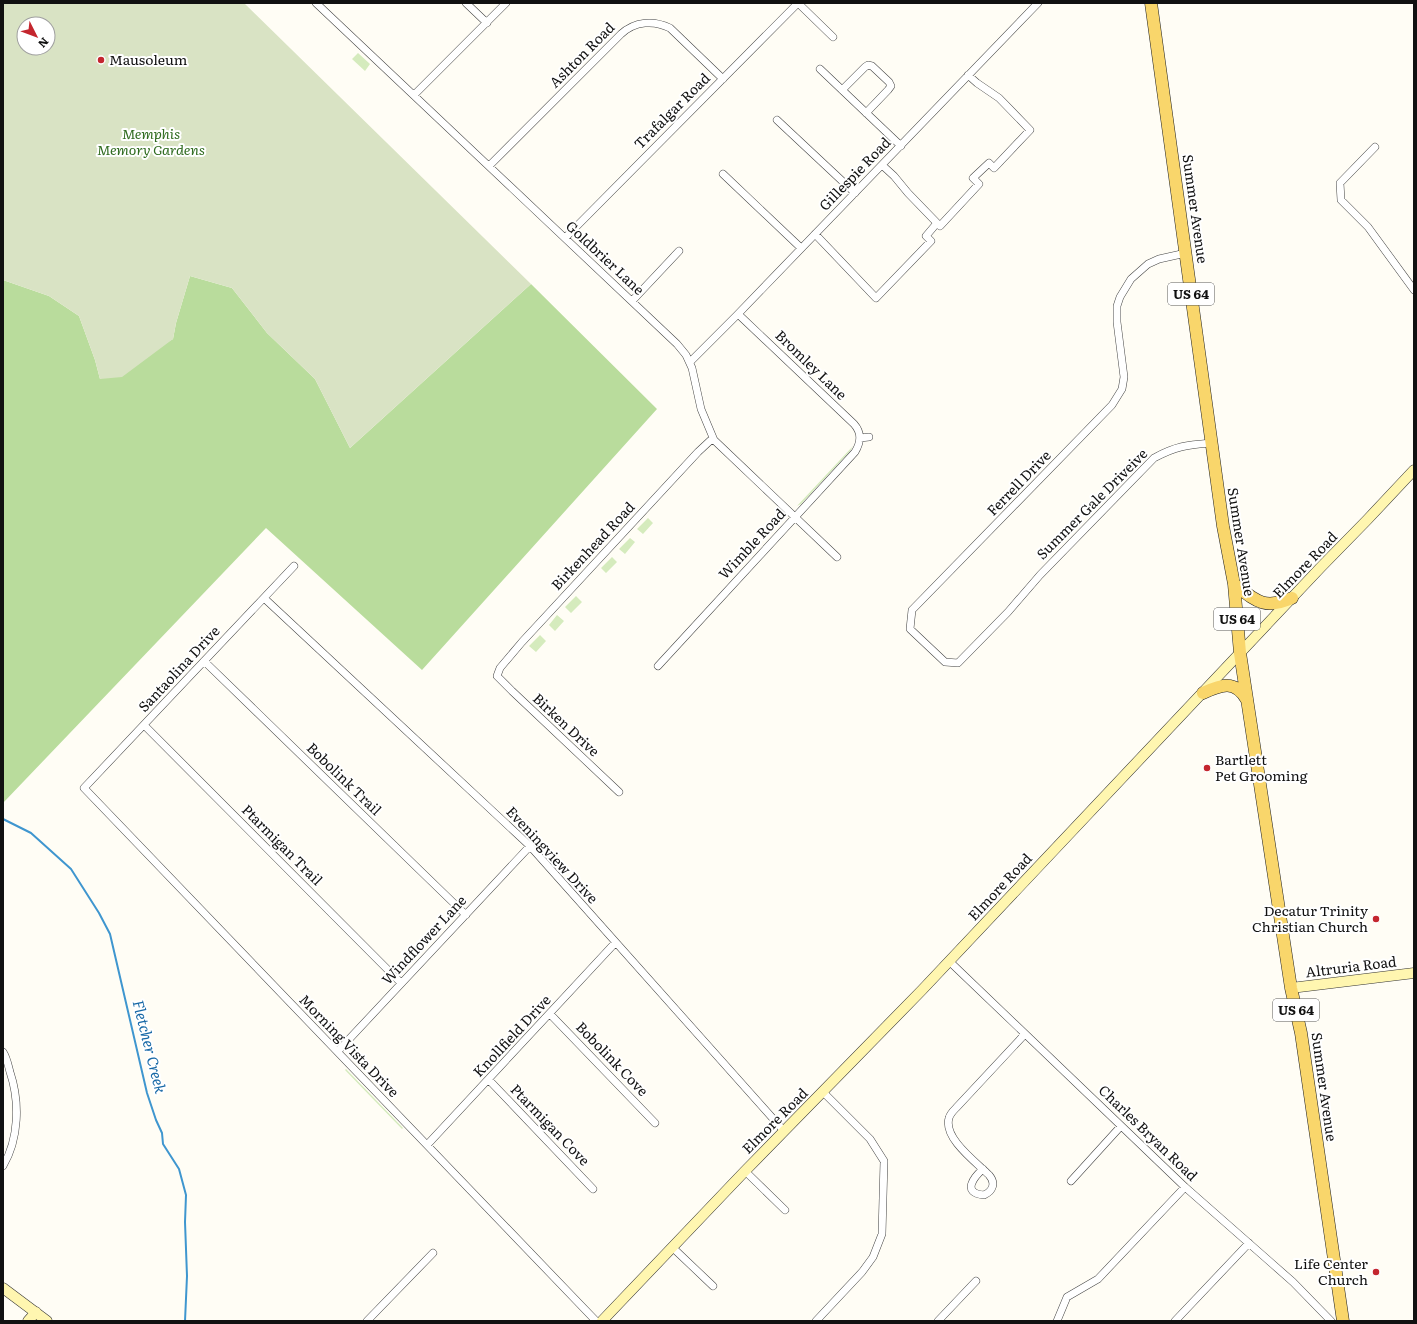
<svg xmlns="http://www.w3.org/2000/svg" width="1417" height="1324" font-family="Literata,serif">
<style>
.green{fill:#d5ebbd}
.forest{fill:#b9dc9c}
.cemetery{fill:#d9e3c4;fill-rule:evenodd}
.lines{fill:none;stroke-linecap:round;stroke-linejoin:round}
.stream{stroke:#3f96cf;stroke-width:2}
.street-casing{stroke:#444;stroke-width:8}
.secondary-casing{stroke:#333;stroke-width:11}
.primary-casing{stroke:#222;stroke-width:13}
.street{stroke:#fff;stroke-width:7}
.secondary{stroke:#fff6b0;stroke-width:10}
.primary{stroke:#f9d66b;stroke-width:12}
.poi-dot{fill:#c4262e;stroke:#fff;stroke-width:1.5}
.labels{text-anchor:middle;stroke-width:4;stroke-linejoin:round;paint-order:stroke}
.shield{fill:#fff;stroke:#585858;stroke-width:1}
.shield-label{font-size:13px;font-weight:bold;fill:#111}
.street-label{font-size:14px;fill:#111;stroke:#fff}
.poi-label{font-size:14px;fill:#111;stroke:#fff;text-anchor:start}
.park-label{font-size:14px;font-style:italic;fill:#2f6b1f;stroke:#fff}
.water-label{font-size:15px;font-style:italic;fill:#1768a6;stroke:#fff}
</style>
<rect width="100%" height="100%" fill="#fffdf5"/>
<path class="green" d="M358,53L370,64L365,71L352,59Z
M853,446L850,451L801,504L797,506Z
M648,518L653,523L643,534L637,529Z
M630,538L635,542L625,554L619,549Z
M612,557L617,562L606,573L601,568Z
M576,596L582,602L571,613L565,607Z
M557,615L564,621L555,631L549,625Z
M540,635L546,641L536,652L529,646Z
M346,1069L403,1128L402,1129L345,1070Z"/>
<path class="forest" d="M190,276L232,288L267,333L315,379L350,448L531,284L657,409L422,670L266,528L3,803V280L49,296L79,316L95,360L100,379L173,339L176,323Z"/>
<path class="cemetery" d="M3,3H244L531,284L350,448L315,379L267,333L232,288L190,276L176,323L173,339L122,377L100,379L95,360L79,316L49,296L3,280ZM24,24H48V48H24Z"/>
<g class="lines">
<path class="stream" d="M3,819L31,833L71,869L99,913L110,934L147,1093L156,1120L162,1133L163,1144L179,1169L186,1195L185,1222L187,1276L185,1321"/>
<defs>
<path id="street" d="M316,3L677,344L686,355L692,368L701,409L714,440L837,557
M466,3L487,23
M798,3L833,37
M820,69L901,146
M842,90L865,67L868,65L872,66L889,82L891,86L888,90L866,113
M414,95L506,3
M777,120L855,193
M1375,147L1340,183L1341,200L1368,227L1414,290
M882,165L894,176L908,193L937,223
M489,166L621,34C635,21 654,20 670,28L723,79
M723,174L801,248
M815,234L876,298L931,241L926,236L937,223L940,226L979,184L973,178L989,163L994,168L1030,130L999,98L977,83L968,75
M565,238L798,3
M1186,253L1159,259L1148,264L1131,279L1120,297L1117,306V322L1124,377L1122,389L1112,405L912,610L910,629L945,662L958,663L1008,612L1040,575L1154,458C1176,446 1187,445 1211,443
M632,301L679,251
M690,362L737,315L1038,3
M860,438L869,437
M294,566L84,788L596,1321
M264,598L530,846L784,1131
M204,661L466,915
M658,666L855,452C861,442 862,433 854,424L738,314
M144,725L401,983
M619,792L512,691L497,676L500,668L522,642L698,452L713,438
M949,961L1185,1187L1293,1282L1331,1321
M550,1014L655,1123
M338,1051L530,846
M3,1052C7,1058 8,1065 10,1072C20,1102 19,1139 3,1166
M489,1080L593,1189
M427,1145L615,943
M983,1169C974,1177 961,1193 984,1195C993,1191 996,1183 989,1175C976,1162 943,1138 949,1118C950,1114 953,1111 956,1108L1025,1034
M745,1171L785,1210
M1071,1181L1121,1126
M672,1247L713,1286
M367,1321L433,1253
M816,1321L862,1272L873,1257L882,1234L884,1161L870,1139L823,1092
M938,1321L976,1281
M1057,1321L1067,1297L1098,1279L1185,1187
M1175,1321L1249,1243"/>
<path id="secondary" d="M1291,988L1414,973
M3,1288L47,1321
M28,1321L36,1312
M602,1321L745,1171L922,990L1321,567L1367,520L1414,470"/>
<path id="primary" d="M1151,3L1223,526L1234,584L1240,653L1291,988L1301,1033L1343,1321
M1234,584C1256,601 1264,610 1292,598
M1203,693C1221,685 1235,679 1247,700"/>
</defs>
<use href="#street" class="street-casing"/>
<use href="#secondary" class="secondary-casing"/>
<use href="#primary" class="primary-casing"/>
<use href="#street" class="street"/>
<use href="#secondary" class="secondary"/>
<use href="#primary" class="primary"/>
</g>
<g class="poi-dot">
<circle cx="101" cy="60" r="4"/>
<circle cx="1207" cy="768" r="4"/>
<circle cx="1376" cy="919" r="4"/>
<circle cx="1376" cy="1272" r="4"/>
</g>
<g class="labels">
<g class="shield">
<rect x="1168" y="283" width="46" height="22" rx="3"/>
<rect x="1214" y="608" width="46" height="22" rx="3"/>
<rect x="1273" y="999" width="46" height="22" rx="3"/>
</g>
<g class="shield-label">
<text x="1191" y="299">US 64</text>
<text x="1237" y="624">US 64</text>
<text x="1296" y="1015">US 64</text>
</g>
<g class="street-label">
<text transform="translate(582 55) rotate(-45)" y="5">Ashton Road</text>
<text transform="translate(672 111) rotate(-45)" y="5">Trafalgar Road</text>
<text transform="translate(855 174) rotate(-46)" y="5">Gillespie Road</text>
<text transform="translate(1195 209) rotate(82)" y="5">Summer Avenue</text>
<text transform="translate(605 258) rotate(43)" y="5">Goldbrier Lane</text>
<text transform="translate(811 365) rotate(44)" y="5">Bromley Lane</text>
<text transform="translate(1019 483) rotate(-46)" y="5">Ferrell Drive</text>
<text transform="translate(1092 504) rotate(-45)" y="5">Summer Gale Driveive</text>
<text transform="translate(1241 542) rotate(81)" y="5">Summer Avenue</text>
<text transform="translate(752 544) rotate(-47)" y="5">Wimble Road</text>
<text transform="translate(593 546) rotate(-47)" y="5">Birkenhead Road</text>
<text transform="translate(1305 565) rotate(-46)" y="5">Elmore Road</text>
<text transform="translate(179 669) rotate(-47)" y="5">Santaolina Drive</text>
<text transform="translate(566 725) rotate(43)" y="5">Birken Drive</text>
<text transform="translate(344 779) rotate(44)" y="5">Bobolink Trail</text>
<text transform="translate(282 845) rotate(45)" y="5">Ptarmigan Trail</text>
<text transform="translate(552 855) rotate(47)" y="5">Eveningview Drive</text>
<text transform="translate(1000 887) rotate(-47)" y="5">Elmore Road</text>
<text transform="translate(424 940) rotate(-47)" y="5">Windflower Lane</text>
<text transform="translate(1351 967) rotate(-7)" y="5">Altruria Road</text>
<text transform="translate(512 1036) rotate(-47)" y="5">Knollfield Drive</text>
<text transform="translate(349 1046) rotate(46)" y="5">Morning Vista Drive</text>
<text transform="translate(612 1059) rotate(46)" y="5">Bobolink Cove</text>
<text transform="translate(1324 1087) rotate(82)" y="5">Summer Avenue</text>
<text transform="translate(775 1121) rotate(-45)" y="5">Elmore Road</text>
<text transform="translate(550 1125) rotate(46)" y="5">Ptarmigan Cove</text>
<text transform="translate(1148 1133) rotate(44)" y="5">Charles Bryan Road</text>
</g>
<g class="poi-label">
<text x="109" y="65">Mausoleum</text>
<text x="1215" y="765">Bartlett<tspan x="1215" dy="16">Pet Grooming</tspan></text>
<text x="1368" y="916" text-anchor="end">Decatur Trinity<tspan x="1368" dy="16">Christian Church</tspan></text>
<text x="1368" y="1269" text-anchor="end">Life Center<tspan x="1368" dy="16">Church</tspan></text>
</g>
<g class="park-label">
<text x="151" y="139">Memphis<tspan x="151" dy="16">Memory Gardens</tspan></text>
</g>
<g class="water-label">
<text transform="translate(149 1047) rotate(76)" y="5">Fletcher Creek</text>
</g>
</g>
<rect width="1417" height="1324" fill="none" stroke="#111111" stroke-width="8"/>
<g transform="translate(36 36) rotate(132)"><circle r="19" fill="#ffffff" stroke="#a0a0a0"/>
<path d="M0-3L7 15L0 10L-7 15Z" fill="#c4262e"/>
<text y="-6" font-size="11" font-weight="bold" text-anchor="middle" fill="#111111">N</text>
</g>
</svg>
